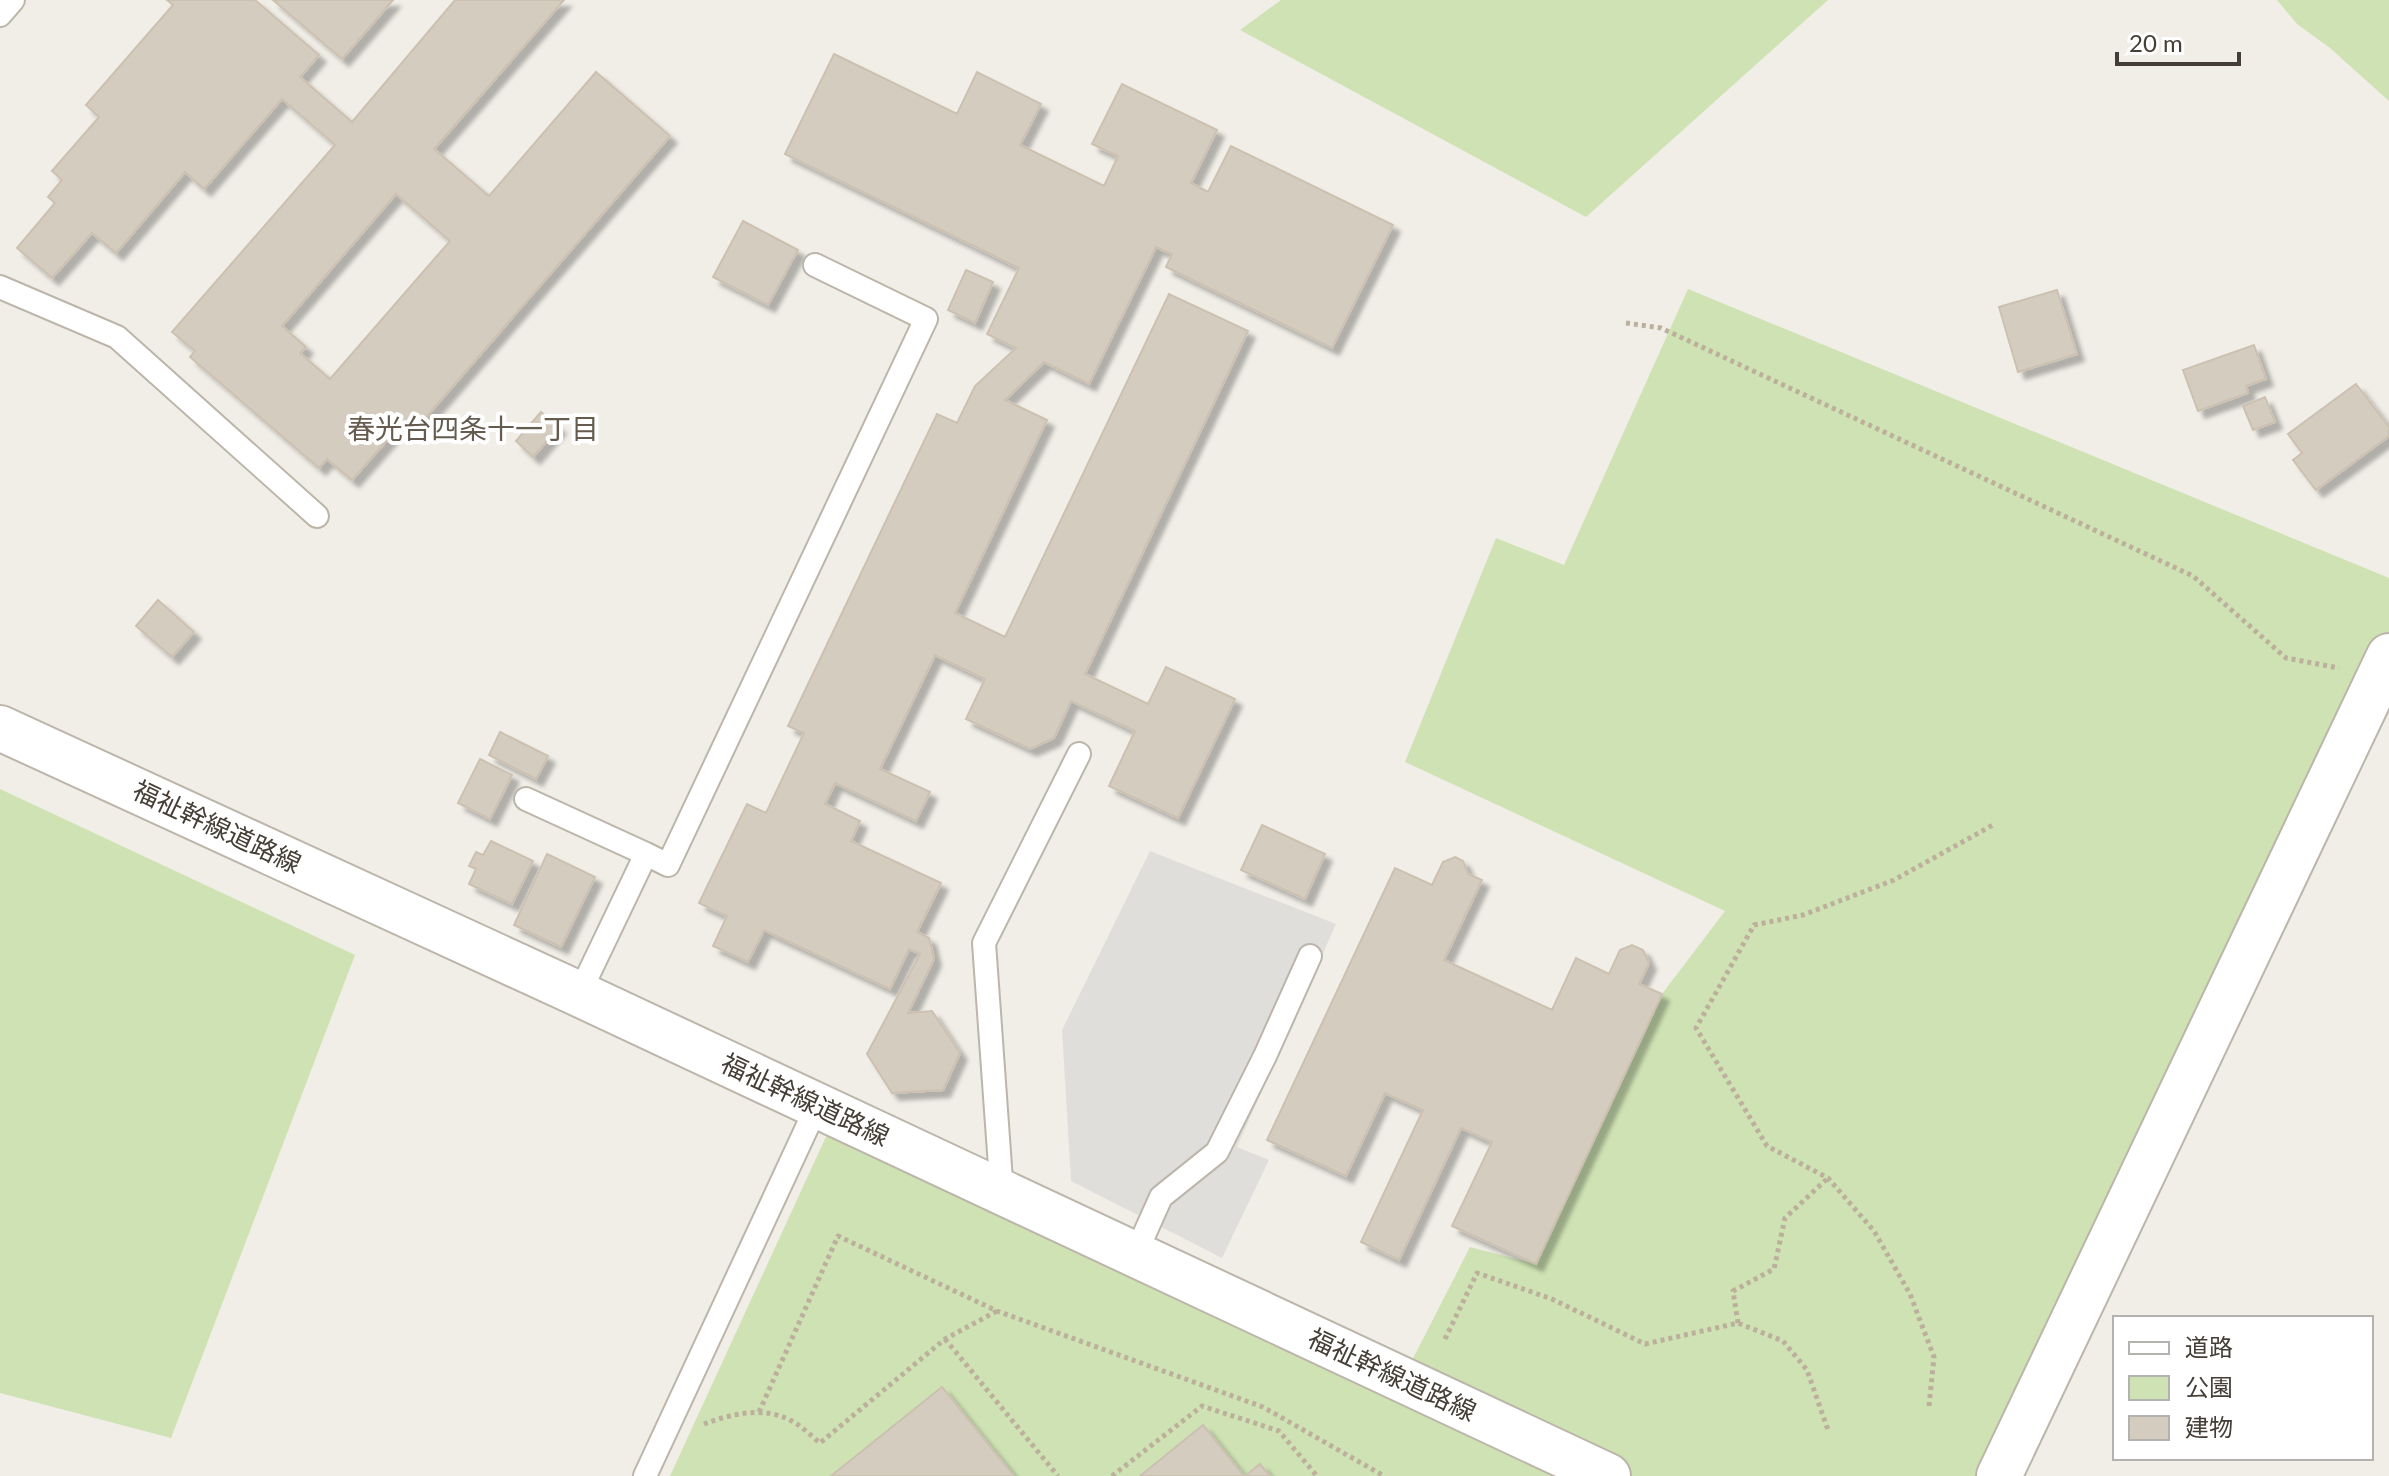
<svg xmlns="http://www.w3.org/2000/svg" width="2389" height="1476" font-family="Lato,'Noto Sans JP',sans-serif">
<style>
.green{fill:#cee2b3}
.parking{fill:#e0dedb}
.building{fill:#d5ccc0;stroke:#ccc1b1;stroke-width:2;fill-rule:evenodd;filter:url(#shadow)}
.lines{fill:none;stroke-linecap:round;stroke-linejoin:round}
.lane-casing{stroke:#bcb5aa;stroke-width:26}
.street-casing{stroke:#bcb5aa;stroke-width:48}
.path{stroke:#bcb09d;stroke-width:5;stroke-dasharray:4 4;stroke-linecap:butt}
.lane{stroke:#fff;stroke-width:22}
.street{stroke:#fff;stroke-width:44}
.labels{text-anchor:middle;stroke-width:8;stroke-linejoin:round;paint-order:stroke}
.street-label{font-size:26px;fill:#443e36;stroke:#fff}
.neighbourhood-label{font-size:28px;fill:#655c4f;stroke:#fff}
</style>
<defs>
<filter id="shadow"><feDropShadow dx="7" dy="7" stdDeviation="2" flood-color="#0004"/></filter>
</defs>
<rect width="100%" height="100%" fill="#f1eee7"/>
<path class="green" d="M1281,0H1828L1586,217L1240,30Z
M2277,0H2389V101L2330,48L2297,24Z
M1688,289L2389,578V656L1999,1476H1602L1402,1380L1470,1247L1536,1264L1662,994L1725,911L1405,762L1496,538L1564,565Z
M0,789L355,955L171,1438L0,1393Z
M836,1115L1598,1476H1270L1260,1464L1244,1476L1203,1426L1140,1476H1014L942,1387L831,1476H670Z"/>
<path class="parking" d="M1150,851L1336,924L1237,1147L1269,1160L1222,1258L1071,1181L1062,1030Z"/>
<path class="building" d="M167,0H255L319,55L300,77L352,122L455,0H564L434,149L489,196L596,72L670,136L414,431L403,422L352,480L327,459L319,468L190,357L195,351L172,332L335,145L282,99L204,189L185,172L116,253L92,233L52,278L17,248L55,203L48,197L62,180L52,171L99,117L86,105L173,5ZM396,194L450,241L330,379L300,353L306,347L282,326Z
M273,0H393L342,59Z
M834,54L957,114L977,72L1041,104L1020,145L1104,186L1118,156L1092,144L1122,84L1217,130L1191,183L1208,192L1231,146L1393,225L1332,348L1166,267L1172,254L1156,247L1089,384L1044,362L1005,400L1047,420L955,613L1005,637L1169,294L1248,331L1085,674L1148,704L1166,667L1235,699L1178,818L1109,786L1135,731L1071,701L1054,738L1030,749L966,719L985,679L935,655L880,769L930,792L916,821L835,783L825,804L860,821L851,841L941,883L917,932L929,938L934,959L908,1013L932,1011L960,1053L943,1090L892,1093L867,1054L920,954L909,949L890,989L764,930L748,962L713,946L727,916L699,903L747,804L766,813L804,733L788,726L937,414L957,423L975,386L1016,348L987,334L1019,268L785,154Z
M743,221L798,250L768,305L713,277Z
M966,270L993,282L975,323L948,310Z
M2057,290L2077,354L2018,372L1999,307Z
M2254,345L2266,379L2246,386L2248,393L2198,411L2183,370Z
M2356,384L2389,427V436L2316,490L2293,460L2302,453L2288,434Z
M2265,397L2275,422L2253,430L2243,406Z
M541,412L559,427L533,457L516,441Z
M158,600L194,632L172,657L136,626Z
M500,732L548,756L536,779L489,755Z
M480,759L512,775L490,819L458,803Z
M1262,825L1325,854L1305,899L1241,870Z
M491,841L533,861L512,904L469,884L476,869L469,866L476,852L483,855Z
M547,854L595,877L561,947L514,925Z
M1455,857L1463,861L1468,874L1482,880L1444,960L1552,1010L1576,958L1609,974L1620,950L1632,945L1643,950L1649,963L1639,984L1662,994L1536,1264L1452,1226L1492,1142L1461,1128L1399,1260L1361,1242L1423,1110L1385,1093L1346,1176L1267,1140L1395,868L1432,885L1443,862Z
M942,1387L1014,1476H831Z
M1203,1425L1244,1476H1140Z
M1260,1464L1270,1476H1245Z"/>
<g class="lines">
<defs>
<path id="lane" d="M0,15L13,0
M0,287L117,337L317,516
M526,799L646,854L579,994
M646,854L668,865L926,319L815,265
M1002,1194L984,943L1079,754
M1135,1255L1161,1197L1217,1152L1265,1056L1310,956
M645,1476L817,1106"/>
<path id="street" d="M0,728L579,994L1608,1476
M1999,1476L2389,656"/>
</defs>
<use href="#lane" class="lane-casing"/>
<use href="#street" class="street-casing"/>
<path class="path" d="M1626,323L1661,328L2193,576L2286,658L2339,668
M1738,1323L1733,1291L1774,1269L1785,1218L1828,1178
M945,1339L1058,1476
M1445,1339L1477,1273L1552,1299L1645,1344L1738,1323L1783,1341L1807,1370L1828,1430
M1929,1406L1934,1357L1910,1294L1874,1231L1828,1178L1767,1146L1696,1028L1754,925L1803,915L1894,880L1993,825
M759,1412L838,1236L997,1311L1263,1407L1384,1476
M704,1424C731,1414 763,1406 790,1420C801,1425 811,1436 820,1443L945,1339L997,1311
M1112,1476L1202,1406L1279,1431L1317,1476"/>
<use href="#lane" class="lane"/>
<use href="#street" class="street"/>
</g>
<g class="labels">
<g class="street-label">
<text transform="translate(217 827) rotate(25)" y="9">福祉幹線道路線</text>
<text transform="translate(805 1100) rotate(25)" y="9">福祉幹線道路線</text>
<text transform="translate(1392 1375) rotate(25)" y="9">福祉幹線道路線</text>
</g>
<g class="neighbourhood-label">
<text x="473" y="439">春光台四条十一丁目</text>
</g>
</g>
<rect x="2113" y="1316" width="260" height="144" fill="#ffffff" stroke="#b4b2af" stroke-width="2"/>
<rect x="2129" y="1342" width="40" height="12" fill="#ffffff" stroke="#b4b2af" stroke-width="2"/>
<text x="2185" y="1356" font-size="24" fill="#443e36">道路</text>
<rect x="2129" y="1376" width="40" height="24" fill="#cee2b3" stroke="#b4b2af" stroke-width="2"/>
<text x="2185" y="1396" font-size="24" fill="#443e36">公園</text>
<rect x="2129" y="1416" width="40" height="24" fill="#d5ccc0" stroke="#b4b2af" stroke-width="2"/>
<text x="2185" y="1436" font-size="24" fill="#443e36">建物</text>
<path d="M2117 52v12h122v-12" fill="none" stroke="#443e36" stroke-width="4"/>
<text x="2129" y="52" font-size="24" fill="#443e36" stroke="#ffffff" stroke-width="6" paint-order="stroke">20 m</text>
</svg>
